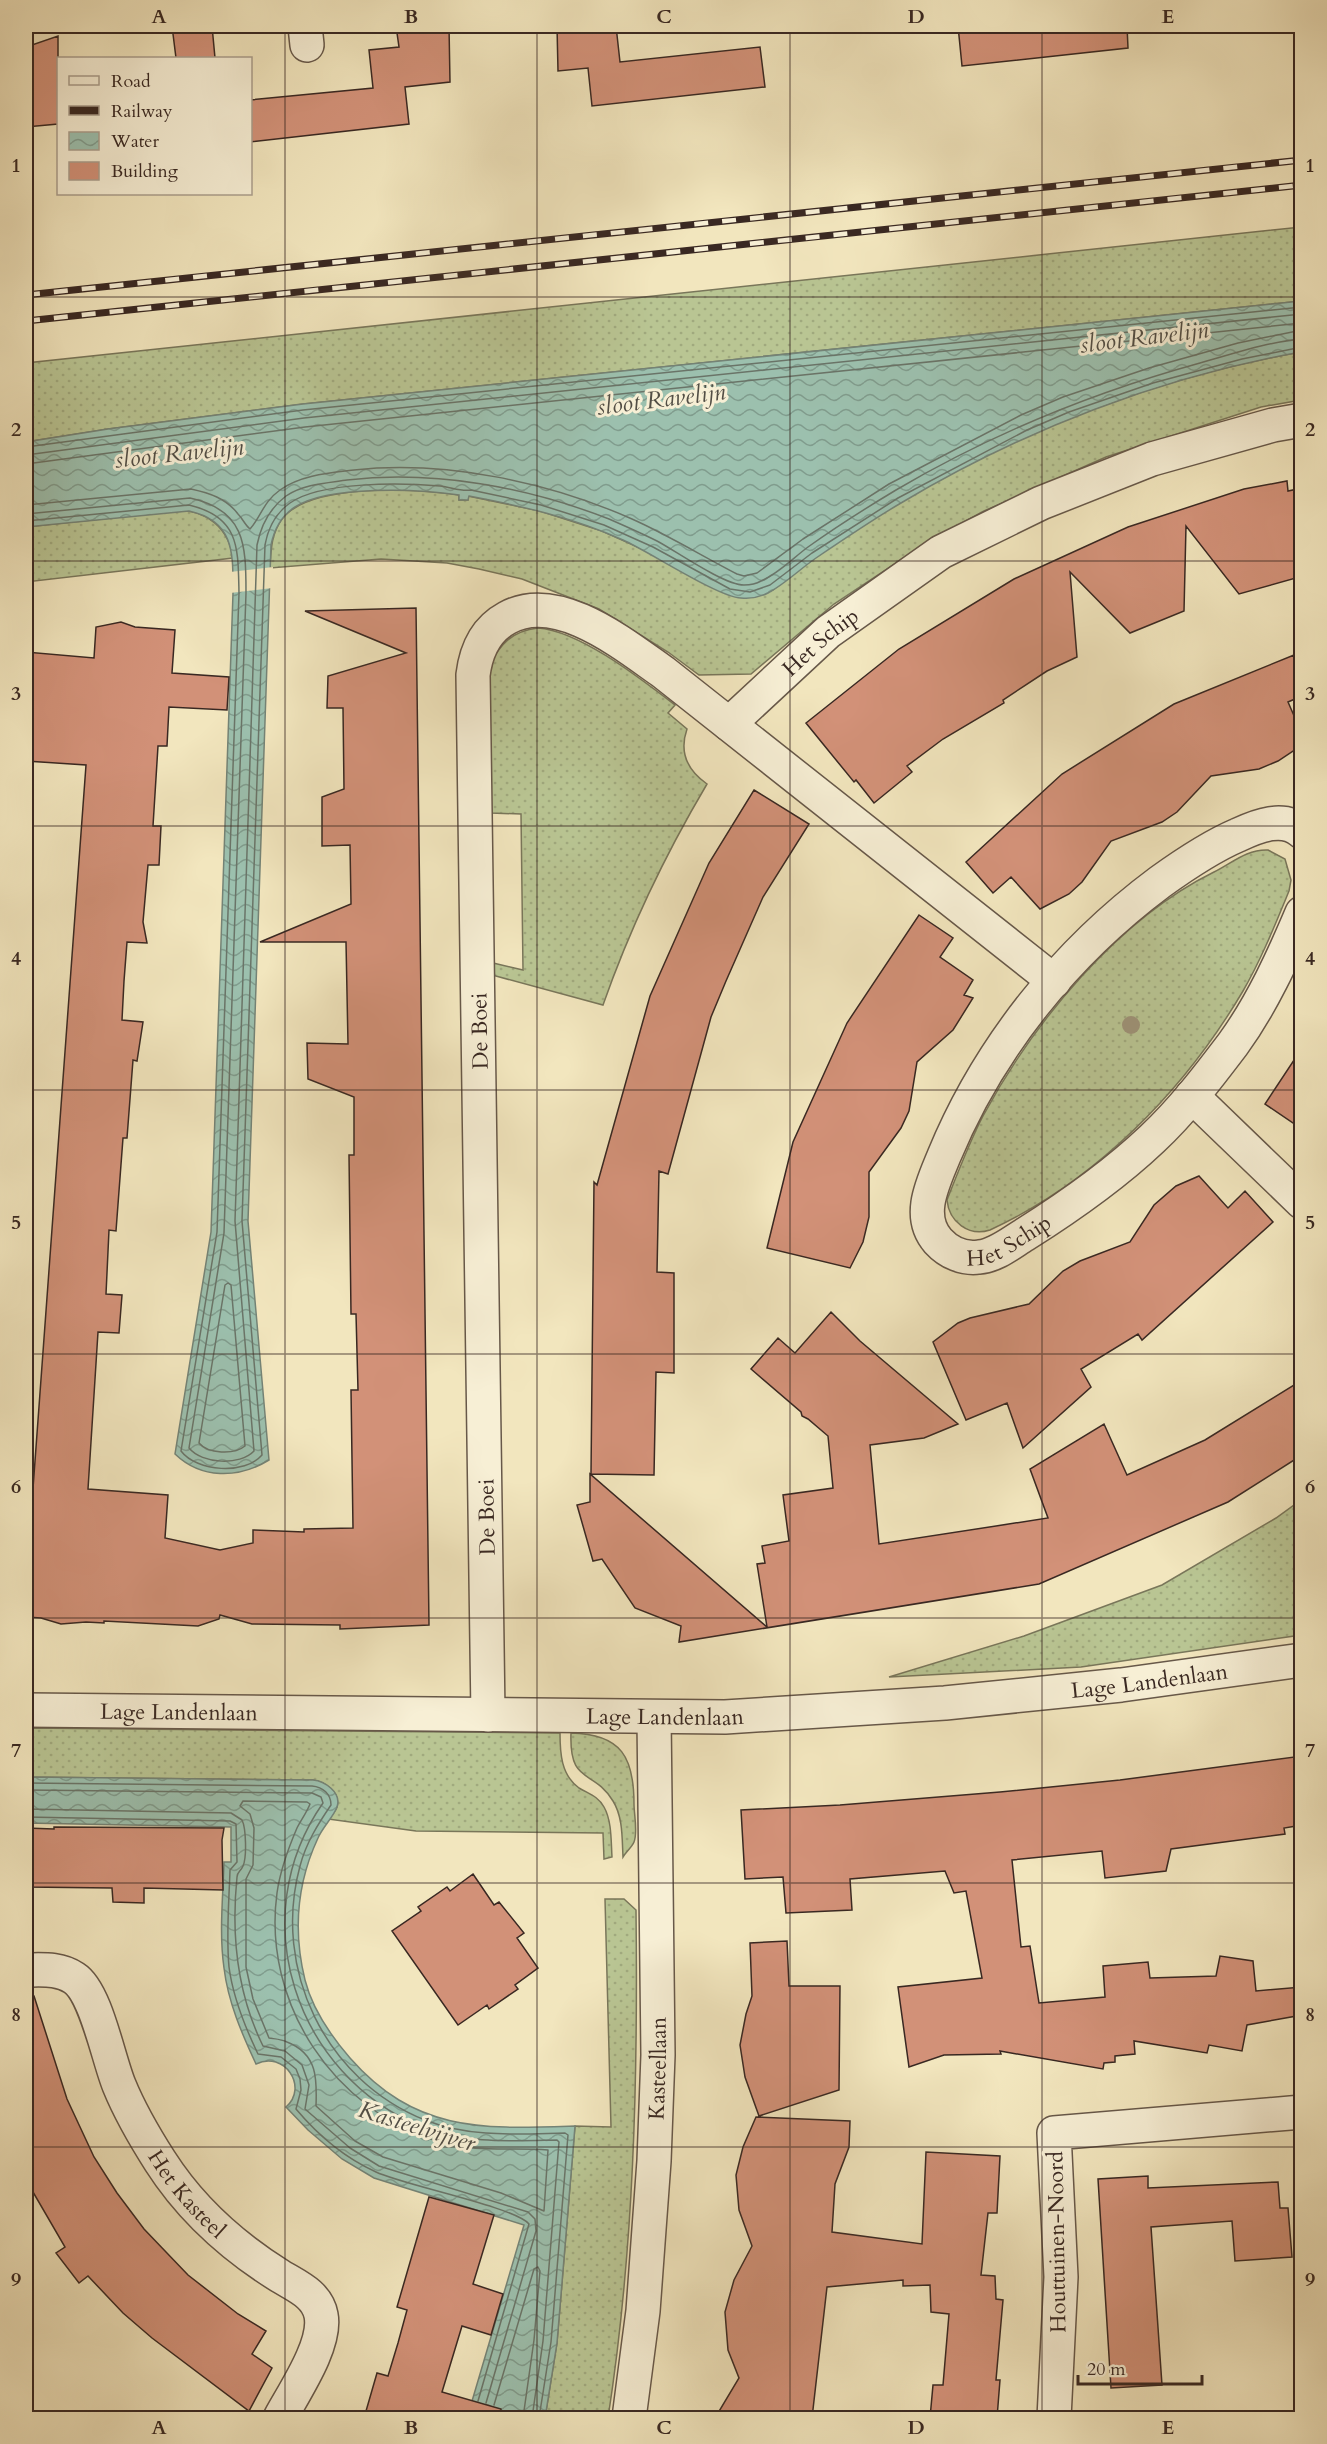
<svg xmlns="http://www.w3.org/2000/svg" width="1327" height="2444" font-family="Cardo,serif">
<style>
.grass{fill:url(#grass-dots);stroke:#79765a;stroke-width:1.5}
.water{fill:url(#water-waves);stroke:#748376;stroke-width:1.5}
.pier{fill:#f2e6be}
.lines{fill:none;stroke-linecap:round;stroke-linejoin:round}
.shore{stroke:#6a7468;stroke-width:1.5}
.building{fill:#d29178;stroke:#392822;stroke-width:1.5}
.minor-casing{stroke:#675849;stroke-width:36}
.minor{stroke:#f7efd5;stroke-width:33}
.rail-casing{stroke:#392822;stroke-width:7}
.rail{stroke:#f7efd5;stroke-width:4.5;stroke-dasharray:14;stroke-linecap:butt}
.tree{fill:#9e9378}
.grid{fill:none;stroke:#392822;stroke-width:1.5;stroke-opacity:0.55}
.labels{text-anchor:middle;stroke-width:6;stroke-linejoin:round;paint-order:stroke}
.street-label{font-size:22px;fill:#392822;stroke:#f7efd5}
.water-label{font-size:24px;font-style:italic;fill:#524e45;stroke:#f7efd5}
.neatline{fill:none;stroke:#392822;stroke-width:2}
.grid-label{font-size:20px;text-anchor:middle;font-weight:bold;fill:#392822}
</style>
<defs>
<pattern id="grass-dots" width="8" height="8" patternUnits="userSpaceOnUse" patternTransform="scale(1.5)"><rect width="8" height="8" fill="#b9c593"/><path d="M2 2h.1M6 6h.1" fill="none" stroke="#a0a97e" stroke-width="1.8" stroke-linecap="round"/></pattern>
<pattern id="water-waves" width="16" height="10" patternUnits="userSpaceOnUse" patternTransform="scale(1.5)"><rect width="16" height="10" fill="#9cc0ae"/><path d="M0 5q4-4 8 0t8 0" fill="none" stroke="#809c8d"/></pattern>
</defs>
<rect width="100%" height="100%" fill="#f2e6be"/>
<filter id="stains"><feTurbulence type="fractalNoise" baseFrequency=".00333" numOctaves="4"/><feColorMatrix values="0 0 0 0 .2 0 0 0 0 .09 0 0 0 0 .02 0 0 0 .5 -.17"/></filter>
<radialGradient id="worn" r=".72"><stop offset=".6" stop-color="#630" stop-opacity="0"/><stop offset="1" stop-color="#630" stop-opacity=".3"/></radialGradient>
<path class="grass" d="M1301,227V301L303,404L108,429L26,442V363Z
M1301,352V400L1261,407L1106,457L984,511L931,540L834,604L751,674L699,675L668,652L599,609L522,579L479,569L447,563L381,559L270,568C271,551 271,534 282,519C310,483 416,488 459,495V500H468V496L540,511L602,531L651,553L698,580L773,590C922,470 1113,385 1301,352Z
M177,511C207,509 229,529 233,558L26,582V527Z
M538,628C580,631 641,679 675,705L668,713L687,729C679,752 687,770 707,784C665,855 630,928 603,1005L492,975L493,963L523,970L521,814L491,813L489,666C500,644 512,631 538,628Z
M1268,850L1285,859L1291,880L1289,891C1275,925 1261,960 1243,991C1184,1091 1096,1181 990,1230C969,1237 949,1222 947,1200C958,1172 969,1143 983,1116C1033,1023 1118,919 1214,872C1232,863 1247,849 1268,850Z
M1301,1500V1635L1081,1667L889,1677L1024,1636L1162,1585L1276,1518Z
M26,1728L560,1733C560,1753 561,1775 579,1788C589,1794 598,1796 604,1807C612,1821 611,1842 612,1857L604,1859L603,1833L416,1831L328,1819C331,1816 336,1810 337,1807C341,1791 324,1782 313,1780L26,1777Z
M571,1733C622,1734 634,1758 634,1804C634,1815 638,1832 634,1842C632,1847 626,1852 623,1857C622,1838 623,1817 613,1801C593,1768 569,1786 571,1733Z
M605,1899H624L636,1910C638,2080 634,2250 608,2418H545L557,2343L575,2126L611,2127Z"/>
<path class="water" d="M1301,301V352C1161,377 1023,430 901,503C872,520 844,539 816,558C800,569 785,584 768,593C760,597 750,599 741,598C718,597 650,552 623,540C574,518 522,506 469,496L468,500H459V495C419,489 329,485 295,507C281,516 274,530 271,545L248,1221L269,1460C238,1479 201,1479 175,1454L211,1232L233,593C233,554 235,521 189,511L26,527V442L108,429L303,404Z
M26,1777L313,1780C324,1781 342,1792 337,1807C334,1816 322,1828 318,1838C297,1883 293,1931 305,1980C312,2008 331,2036 350,2058C416,2133 483,2129 575,2126L557,2343L545,2418H467L524,2225L374,2178L342,2159L308,2130L286,2107C309,2087 284,2050 256,2064C242,2034 228,2002 224,1968C219,1933 223,1897 224,1862H231V1827L26,1823Z"/>
<path class="pier" d="M273,567L272,588L230,593V572Z"/>
<g class="lines">
<path class="shore" d="M26,447L303,410L1302,307
M26,455L304,418L1302,314
M26,464L305,427L1302,323
M26,505L191,489C209,493 226,498 238,514C243,519 245,525 250,529C261,517 263,502 280,490C301,475 329,473 354,470C445,460 549,482 632,519C668,535 702,556 737,574L744,576L757,573L803,539L889,484L1021,415L1063,397L1149,368L1238,343L1302,330
M26,514L190,498C245,510 246,544 246,593L224,1233L189,1448C202,1464 240,1466 254,1451L235,1221L257,545C261,525 270,508 286,496C304,484 327,483 347,480C435,470 527,487 609,519C625,526 641,533 657,541C676,551 724,585 744,585C750,585 756,584 761,581C778,574 793,558 808,547C836,527 866,508 896,490C993,433 1091,393 1200,363C1233,354 1267,342 1302,339
M26,521L189,505C240,517 238,548 239,593L217,1232L181,1451C197,1472 245,1475 262,1455L242,1221L265,545C268,528 276,513 290,503C321,481 403,483 440,486C451,487 461,492 471,490L541,505L604,525L653,547L730,589L750,592L770,585L812,553L898,498L1027,430L1069,412L1153,383L1242,359L1302,347
M228,1283L231,1285L245,1446C234,1455 208,1454 199,1443L225,1285Z
M26,1783L312,1786C323,1787 331,1794 331,1805C318,1824 306,1843 300,1866C272,1969 325,2080 425,2120C470,2138 518,2134 565,2133L568,2135L551,2342L539,2418
M26,1790L312,1793L321,1797L323,1803C243,1917 295,2075 422,2127C465,2144 511,2141 557,2140L559,2142L543,2341L532,2418
M243,1801L307,1802L310,1804C307,1812 301,1820 297,1828C288,1849 280,1871 277,1893C262,2003 334,2111 440,2142C476,2153 512,2147 548,2150L544,2211L501,2193L383,2157L355,2141L316,2106C317,2080 318,2054 287,2042C281,2039 275,2039 269,2038L253,1999L246,1967V1879L253,1865L254,1828L250,1814L240,1806Z
M26,1809L231,1813L242,1820C246,1828 247,1857 243,1866C241,1871 237,1872 237,1877C231,1936 237,1993 263,2046L285,2051L302,2065L309,2085L305,2109L350,2148L379,2166L528,2212L535,2219L536,2231L486,2403
M26,1817L230,1821L236,1824L237,1862L230,1870C229,1902 226,1935 229,1967C233,1998 245,2027 258,2054L281,2057L296,2069L300,2079L301,2090L296,2109C317,2134 345,2158 376,2172C403,2185 515,2207 529,2224L478,2401
M494,2405L534,2269L538,2267L540,2271L534,2340L523,2418"/>
</g>
<path class="building" d="M172,26H212L215,58H176Z
M396,26H449L450,82L405,87L409,124L250,142V100L373,88L369,50L399,47Z
M557,26H616L620,62L760,47L765,87L592,106L588,68L558,71Z
M958,26H1127L1128,48L962,66Z
M58,36V124L26,127V47Z
M1287,481L1288,491L1302,488V555H1299L1296,578L1239,594L1186,526L1184,611L1130,633L1070,572L1077,657L1047,671L1003,700L1004,703L943,739L907,766L912,772L874,803L856,780L854,782L806,723L899,649L1014,579L1128,527L1244,489Z
M416,608L429,1625L340,1629V1625L252,1624L220,1615L219,1619L198,1626L104,1621V1623L86,1622L61,1624L41,1618L26,1617V1584L86,765L26,761V652L94,658L96,627L121,622L135,627L175,630L172,673L229,677L227,710L169,707L167,746H158L153,826H161L159,865H148L143,922L147,943L127,942L124,981L122,1020L143,1022L137,1061L133,1060L127,1138H123L116,1231L109,1230L106,1294L122,1295L119,1333L98,1332L88,1489L168,1495L165,1538L220,1550L253,1543V1530L304,1532V1529L353,1528L351,1390H358L356,1314H351L349,1155H354V1097L308,1079L307,1043L348,1044L346,942H260L351,904L350,845L322,846V797L344,789L343,708H327L328,676L406,653L305,611Z
M1294,655L1302,673V696L1288,702L1302,734V745L1278,761L1259,769L1211,776L1177,812L1162,822L1111,841L1082,882L1069,894L1040,909L1011,877L993,893L966,862L1062,774L1174,704Z
M754,790L809,824L763,897L726,981L711,1017L668,1174L659,1171L657,1272L674,1273V1373L656,1372L654,1475L591,1474L594,1182L597,1185L650,996L709,863Z
M919,915L953,938L940,957L973,980L964,995L973,998L953,1030L917,1062L909,1111L901,1128L869,1172V1217L863,1242L850,1268L767,1248L793,1142L847,1023Z
M1302,1048V1129L1265,1104Z
M1199,1176L1228,1208L1245,1191L1273,1222L1142,1340L1138,1334L1081,1369L1091,1387L1023,1448L1007,1403L966,1420L933,1342L958,1323L970,1318L1029,1304L1063,1271L1080,1261L1130,1242L1154,1205L1176,1186Z
M831,1312L860,1341L958,1424L924,1438L870,1445L879,1544L1048,1518L1030,1469L1104,1424L1127,1475L1205,1440L1302,1380V1455L1228,1502L1039,1584L679,1642L681,1626L635,1608L602,1559L593,1561L577,1505L590,1502V1474L767,1627L757,1564L765,1563L762,1546L789,1541L783,1495L833,1488L828,1436L808,1419L802,1416L801,1412L751,1369L778,1338L795,1353Z
M1302,1756V1825L1284,1828L1285,1834L1171,1849L1166,1871L1105,1878L1102,1851L1012,1860L1021,1947L1030,1946L1039,2003L1105,1997L1103,1966L1148,1962L1150,1978L1216,1976L1220,1956L1253,1961L1256,1991L1302,1987V2015L1247,2025L1242,2051L1209,2045L1207,2053L1134,2041L1135,2054L1115,2056V2062L1104,2063L1103,2069L1000,2051L1001,2054L944,2055L909,2067L898,1987L982,1978L966,1891L954,1893L945,1871L850,1879L852,1910L786,1913L783,1877L745,1879L741,1810L840,1805L1000,1792L1120,1780Z
M54,1827L224,1828L222,1840L223,1890L144,1888V1903L113,1902L112,1888L26,1887V1828L54,1829Z
M473,1874L494,1905L499,1902L524,1933L517,1938L538,1968L515,1985L518,1989L489,2009L487,2005L458,2025L392,1931L421,1911L418,1907L447,1887L450,1891Z
M787,1941L789,1986H840L839,2090L759,2116L745,2077L740,2045L746,2014L752,1996L750,1943Z
M34,1996L67,2099L94,2157L117,2193L144,2229L188,2275L238,2314L266,2331L252,2354L272,2368L249,2411L152,2338L123,2313L88,2276L79,2283L56,2253L65,2247L26,2180V1997Z
M756,2117L850,2121L849,2147L835,2184L832,2232L922,2244L926,2152L1000,2156L997,2213H988L981,2275L995,2276L996,2299L1003,2300L996,2380H1000L997,2418H930L933,2385H943L949,2314L931,2312L930,2285L903,2286V2280L827,2287L812,2418H715L739,2378L728,2350L725,2312L734,2280L752,2246L739,2210L736,2175L743,2147Z
M1148,2176V2188L1278,2182L1280,2208H1288L1292,2257L1235,2261L1232,2221L1151,2227L1162,2385L1111,2388L1098,2179Z
M429,2197L494,2215L473,2284L503,2294L491,2335L462,2326L442,2392L501,2409L500,2418H364L377,2373L388,2376L398,2343L407,2310L397,2307Z"/>
<g class="lines">
<defs>
<g id="minor">
<path d="M305,26L307,45"/>
<path id="s1" d="M729,724L828,632L941,552L1041,503L1152,459L1273,425L1302,420"/>
<path id="s2" d="M1302,832C1284,815 1257,826 1238,835C1210,847 1185,864 1160,882C1066,952 989,1047 944,1156C933,1183 916,1216 938,1241C949,1253 964,1259 979,1257C995,1256 1011,1243 1024,1235C1070,1206 1113,1176 1152,1139C1182,1111 1208,1077 1233,1044C1262,1004 1283,958 1302,913"/>
<path d="M1192,1096L1302,1202"/>
<path id="s3" d="M26,1710L725,1717L945,1703L1121,1685L1302,1660"/>
<path d="M488,1715L473,675C476,651 485,630 507,618C557,590 623,644 663,672L1054,981"/>
<path id="s4" d="M26,1970C42,1970 59,1968 74,1978C96,1992 108,2058 119,2085C130,2112 144,2136 160,2161C190,2208 232,2246 280,2276C296,2286 317,2294 321,2315C327,2344 294,2392 280,2418"/>
<path id="s5" d="M629,2418L643,2311L654,2161L658,2055L654,1717"/>
<path d="M1054,2418L1061,2277L1054,2133L1302,2112"/>
</g>
</defs>
<use href="#minor" class="minor-casing"/>
<use href="#minor" class="minor"/>
<defs>
<path id="rail" d="M26,295L1302,160
M26,321L1302,185"/>
</defs>
<use href="#rail" class="rail-casing"/>
<use href="#rail" class="rail"/>
</g>
<circle class="tree" cx="1131" cy="1025" r="9"/>
<path class="grid" d="M285,26V2418M537,26V2418M790,26V2418M1042,26V2418M26,297H1302M26,561H1302M26,826H1302M26,1090H1302M26,1354H1302M26,1618H1302M26,1883H1302M26,2147H1302"/>
<g class="labels">
<g class="street-label">
<text dy="8" stroke="none"><textPath href="#s1" startOffset="123">Het Schip</textPath></text>
<text transform="translate(479 1031) rotate(-91)" y="8">De Boei</text>
<text dy="8" stroke="none"><textPath href="#s2" startOffset="682">Het Schip</textPath></text>
<text transform="translate(486 1517) rotate(-91)" y="8">De Boei</text>
<text dy="8" stroke="none"><textPath href="#s3" startOffset="1125">Lage Landenlaan</textPath></text>
<text dy="8" stroke="none"><textPath href="#s3" startOffset="153">Lage Landenlaan</textPath></text>
<text dy="8" stroke="none"><textPath href="#s3" startOffset="639">Lage Landenlaan</textPath></text>
<text dy="8" stroke="none"><textPath href="#s5" startOffset="351">Kasteellaan</textPath></text>
<text dy="8" stroke="none"><textPath href="#s4" startOffset="296">Het Kasteel</textPath></text>
<text transform="translate(1056 2242) rotate(-91)" y="8">Houttuinen-Noord</text>
</g>
<g class="water-label">
<text transform="translate(1144 337) rotate(-7)" y="8">sloot Ravelijn</text>
<text transform="translate(661 399) rotate(-7)" y="8">sloot Ravelijn</text>
<text transform="translate(179 453) rotate(-6)" y="8">sloot Ravelijn</text>
<text transform="translate(417 2126) rotate(17)" y="8">Kasteelvijver</text>
</g>
</g>
<rect width="1327" height="2444" fill="none" stroke="#f2e6be" stroke-width="66"/>
<rect x="57" y="57" width="195" height="138" fill="#f7efd5" stroke="#ab9f8d" stroke-width="1.5"/>
<rect x="69" y="76" width="30" height="9" fill="#f7efd5" stroke="#ab9f8d" stroke-width="1.5"/>
<text x="111" y="87" font-size="18" fill="#392822">Road</text>
<rect x="69" y="106" width="30" height="9" fill="#392822" stroke="#ab9f8d" stroke-width="1.5"/>
<text x="111" y="117" font-size="18" fill="#392822">Railway</text>
<rect x="69" y="132" width="30" height="18" fill="url(#water-waves)" stroke="#ab9f8d" stroke-width="1.5"/>
<text x="111" y="147" font-size="18" fill="#392822">Water</text>
<rect x="69" y="162" width="30" height="18" fill="#d29178" stroke="#ab9f8d" stroke-width="1.5"/>
<text x="111" y="177" font-size="18" fill="#392822">Building</text>
<path d="M1078 2375v9h124v-9" fill="none" stroke="#392822" stroke-width="3"/>
<text x="1087" y="2375" font-size="18" fill="#392822" stroke="#f7efd5" stroke-width="4.5" paint-order="stroke">20 m</text>
<rect x="33" y="33" width="1261" height="2378" class="neatline"/>
<g class="grid-label">
<text x="159" y="23">A</text>
<text x="411" y="23">B</text>
<text x="664" y="23">C</text>
<text x="916" y="23">D</text>
<text x="1168" y="23">E</text>
<text x="16" y="172">1</text>
<text x="1310" y="172">1</text>
<text x="16" y="436">2</text>
<text x="1310" y="436">2</text>
<text x="16" y="700">3</text>
<text x="1310" y="700">3</text>
<text x="16" y="965">4</text>
<text x="1310" y="965">4</text>
<text x="16" y="1229">5</text>
<text x="1310" y="1229">5</text>
<text x="16" y="1493">6</text>
<text x="1310" y="1493">6</text>
<text x="16" y="1757">7</text>
<text x="1310" y="1757">7</text>
<text x="16" y="2021">8</text>
<text x="1310" y="2021">8</text>
<text x="16" y="2286">9</text>
<text x="1310" y="2286">9</text>
<text x="159" y="2434">A</text>
<text x="411" y="2434">B</text>
<text x="664" y="2434">C</text>
<text x="916" y="2434">D</text>
<text x="1168" y="2434">E</text>
</g>
<rect width="100%" height="100%" filter="url(#stains)"/>
<rect width="100%" height="100%" fill="url(#worn)"/>
</svg>
